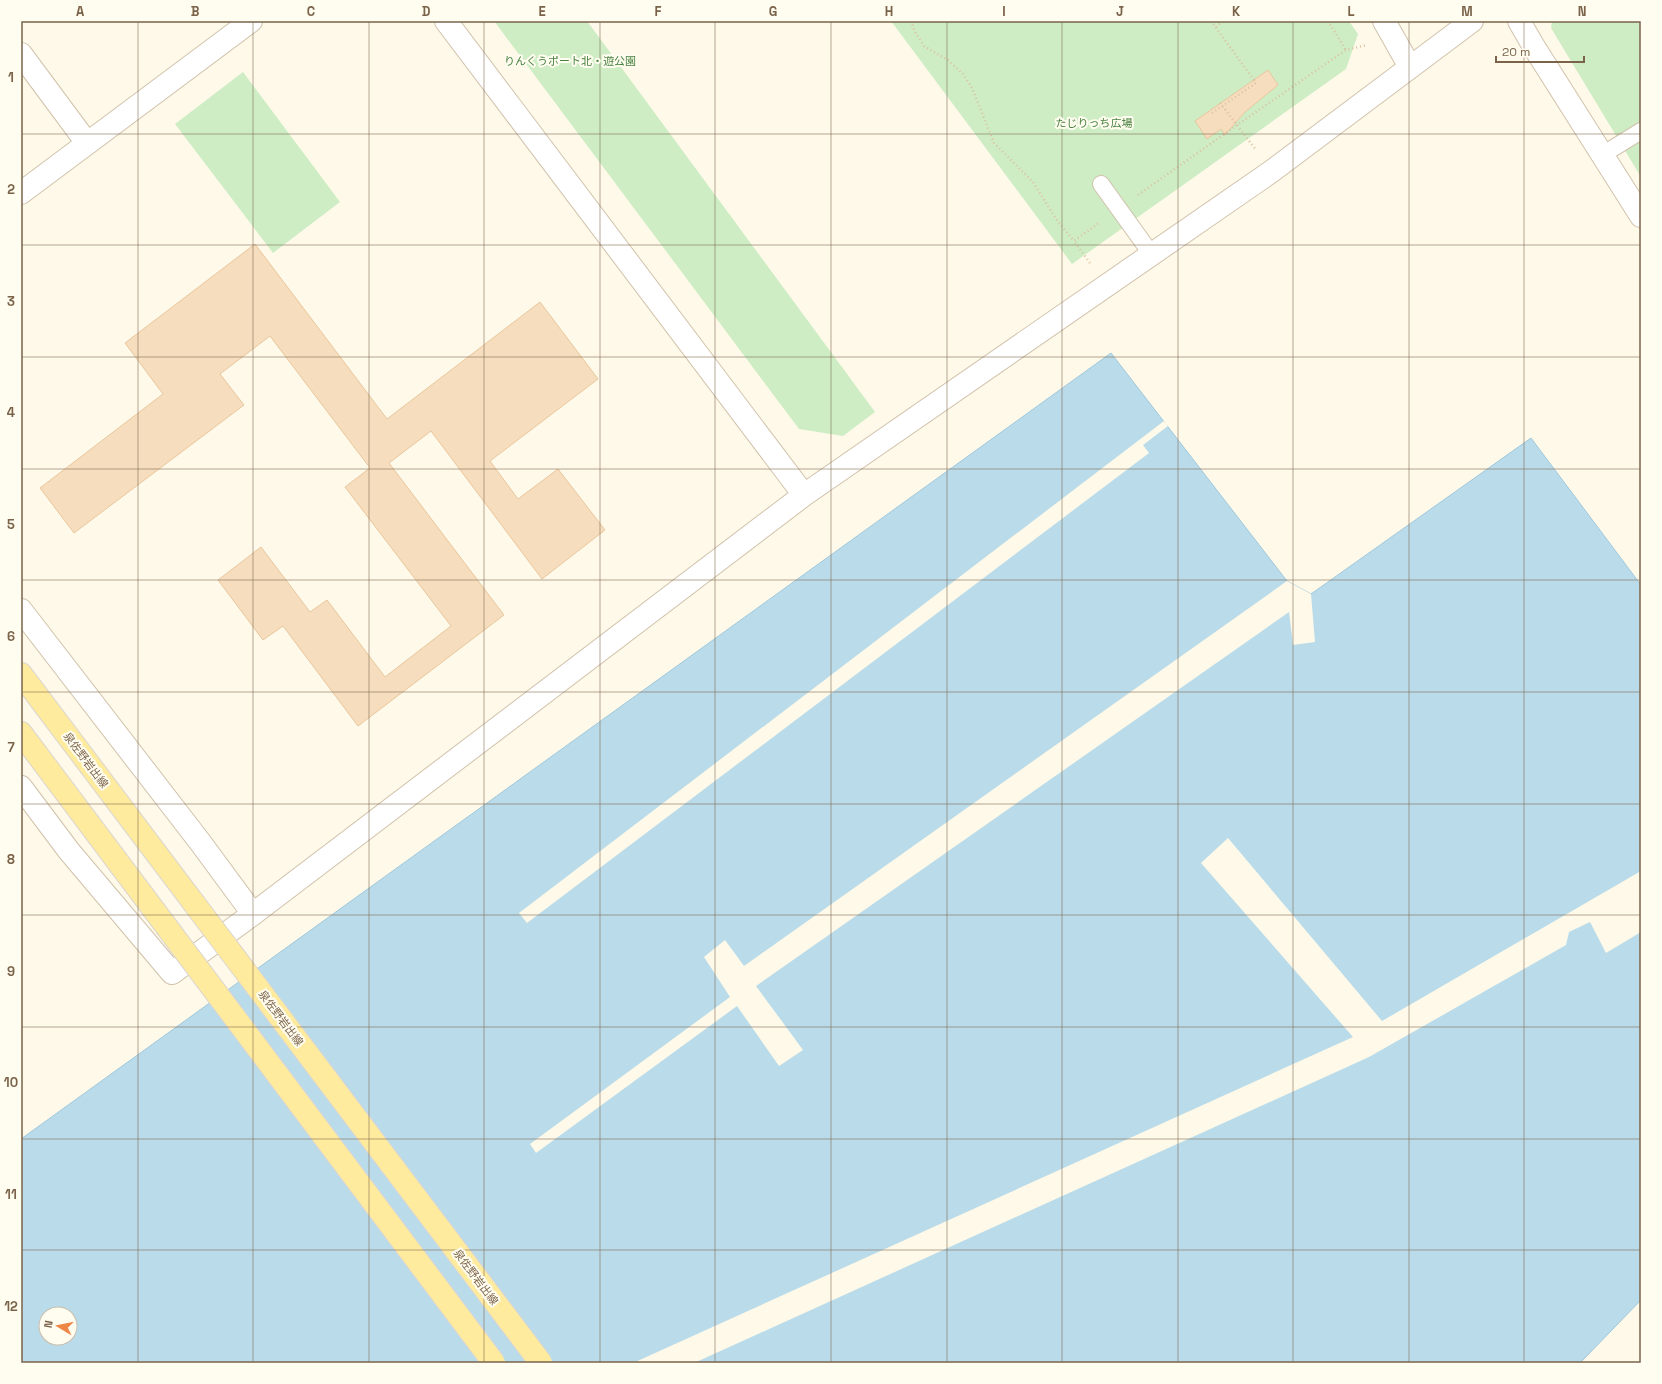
<svg xmlns="http://www.w3.org/2000/svg" width="1662" height="1384" font-family="'Space Grotesk','Noto Sans JP',sans-serif">
<style>
.green{fill:#ceedc5}
.water{fill:#badbe9;stroke:#a0c8dc;fill-rule:evenodd}
.pier{fill:#fef9e8}
.building{fill:#f5ddbe;stroke:#e9c79d}
.lines{fill:none;stroke-linecap:round;stroke-linejoin:round}
.service-casing{stroke:#d1c2ac;stroke-width:18}
.minor-casing{stroke:#d1c2ac;stroke-width:24}
.tertiary-casing{stroke:#d1c2ac;stroke-width:24}
.primary-casing{stroke:#dcd6d0;stroke-width:24}
.path{stroke:#dbc1a0;stroke-width:2.5;stroke-dasharray:1 3;stroke-linecap:butt}
.service{stroke:#fff;stroke-width:16}
.minor{stroke:#fff;stroke-width:22}
.tertiary{stroke:#fff;stroke-width:22}
.primary{stroke:#ffeb9e;stroke-width:22}
.primary-bridge-casing{stroke:#dcd6d0;stroke-width:24;stroke-linecap:butt}
.path-bridge{stroke:#dbc1a0;stroke-width:2.5;stroke-dasharray:1 3;stroke-linecap:butt}
.primary-bridge{stroke:#ffeb9e;stroke-width:22}
.grid{fill:none;stroke:#7a6349;stroke-width:1;stroke-opacity:0.55}
.labels{text-anchor:middle;stroke-width:4;stroke-linejoin:round;paint-order:stroke}
.park-label{font-size:11px;fill:#498141;stroke:#fffcf0}
.street-label{font-size:11px;fill:#7a6349;stroke:#fffcf0}
.neatline{fill:none;stroke:#7a6349;stroke-width:1.5}
.grid-label{font-size:13px;text-anchor:middle;font-weight:bold;fill:#7a6349}
</style>
<rect width="100%" height="100%" fill="#fef9e8"/>
<path class="green" d="M494,21H587L875,412L843,436L799,429Z
M891,21H1349L1358,34L1346,69L1072,264Z
M1552,21H1641V177L1551,28Z
M243,72L340,202L273,253L175,124Z"/>
<path class="water" d="M1111,353L1287,581L1311,594L1531,438L1641,585V1300L1580,1363H21V1139ZM46,1314H70V1338H46Z"/>
<path class="pier" d="M1164,421L1168,426L1143,445L1149,453L527,923L519,913Z
M1287,581L1311,594L1315,642L1293,645L1289,612L756,986L803,1050L779,1066L737,1006L536,1153L530,1144L730,997L704,957L725,940L744,966Z
M1228,838L1382,1021L1641,871V932L1606,953L1590,922L1569,932L1566,945L1369,1057L694,1363H633L1353,1037L1201,863Z"/>
<path class="building" d="M1268,70L1278,85L1245,112L1225,135L1221,129L1207,139L1195,121Z
M255,244L387,419L540,302L598,379L490,461L518,499L558,469L605,530L542,579L431,431L389,463L504,615L358,726L283,626L263,640L218,580L261,547L310,612L327,600L385,677L451,626L345,487L370,468L270,336L220,374L244,405L74,533L40,488L163,394L125,343Z"/>
<g class="lines">
<defs>
<path id="service" d="M1602,155L1641,131
M1101,184L1152,255"/>
<path id="minor" d="M1519,21L1534,47L1641,216
M21,610L200,842L253,914L172,973L69,851L21,787"/>
<path id="tertiary" d="M446,21L804,495
M1384,21L1410,67
M21,54L87,143
M21,193L251,21
M253,914L804,495L1272,171L1472,21"/>
<path id="primary" d="M21,674L193,902
M21,733L166,926"/>
</defs>
<use href="#service" class="service-casing"/>
<use href="#minor" class="minor-casing"/>
<use href="#tertiary" class="tertiary-casing"/>
<use href="#primary" class="primary-casing"/>
<path class="path" d="M911,21L915,32L924,46L948,60L963,74L972,88L994,143L1033,182L1056,219L1074,241
M1211,21L1254,80
M1328,21L1346,50
M1216,27L1223,21
M1220,103L1256,150
M1138,195L1237,125L1346,50L1367,45
M1090,263L1074,241L1100,222"/>
<use href="#service" class="service"/>
<use href="#minor" class="minor"/>
<use href="#tertiary" class="tertiary"/>
<use href="#primary" class="primary"/>
<defs>
<path id="primary-bridge" d="M193,902L541,1363
M166,926L494,1363"/>
</defs>
<use href="#primary-bridge" class="primary-bridge-casing"/>
<path class="path-bridge" d="M1212,113L1256,83L1254,80"/>
<use href="#primary-bridge" class="primary-bridge"/>
</g>
<path class="grid" d="M138,21V1363M253,21V1363M369,21V1363M484,21V1363M600,21V1363M715,21V1363M831,21V1363M947,21V1363M1062,21V1363M1178,21V1363M1293,21V1363M1409,21V1363M1524,21V1363M21,134H1641M21,245H1641M21,357H1641M21,469H1641M21,580H1641M21,692H1641M21,804H1641M21,915H1641M21,1027H1641M21,1139H1641M21,1250H1641"/>
<g class="labels">
<g class="park-label">
<text x="570" y="65">りんくうポート北・遊公園</text>
<text x="1094" y="127">たじりっち広場</text>
</g>
<g class="street-label">
<text transform="translate(86 760) rotate(53)" y="4">泉佐野岩出線</text>
<text transform="translate(281 1018) rotate(53)" y="4">泉佐野岩出線</text>
<text transform="translate(476 1277) rotate(53)" y="4">泉佐野岩出線</text>
</g>
</g>
<rect width="1662" height="1384" fill="none" stroke="#fffcf0" stroke-width="44"/>
<g transform="translate(58 1326) rotate(280)"><circle r="19" fill="#fffcf0" stroke="#cabfad"/>
<path d="M0-3L7 15L0 10L-7 15Z" fill="#ee8846"/>
<text y="-6" font-size="11" font-weight="bold" text-anchor="middle" fill="#7a6349">N</text>
</g>
<path d="M1496 56v6h88v-6" fill="none" stroke="#7a6349" stroke-width="2"/>
<text x="1502" y="56" font-size="12" fill="#7a6349" stroke="#fffcf0" stroke-width="3" paint-order="stroke">20 m</text>
<rect x="22" y="22" width="1618" height="1340" class="neatline"/>
<g class="grid-label">
<text x="80" y="16">A</text>
<text x="195" y="16">B</text>
<text x="311" y="16">C</text>
<text x="426" y="16">D</text>
<text x="542" y="16">E</text>
<text x="658" y="16">F</text>
<text x="773" y="16">G</text>
<text x="889" y="16">H</text>
<text x="1004" y="16">I</text>
<text x="1120" y="16">J</text>
<text x="1236" y="16">K</text>
<text x="1351" y="16">L</text>
<text x="1467" y="16">M</text>
<text x="1582" y="16">N</text>
<text x="11" y="82">1</text>
<text x="11" y="194">2</text>
<text x="11" y="306">3</text>
<text x="11" y="417">4</text>
<text x="11" y="529">5</text>
<text x="11" y="641">6</text>
<text x="11" y="752">7</text>
<text x="11" y="864">8</text>
<text x="11" y="976">9</text>
<text x="11" y="1087">10</text>
<text x="11" y="1199">11</text>
<text x="11" y="1311">12</text>
</g>
</svg>
